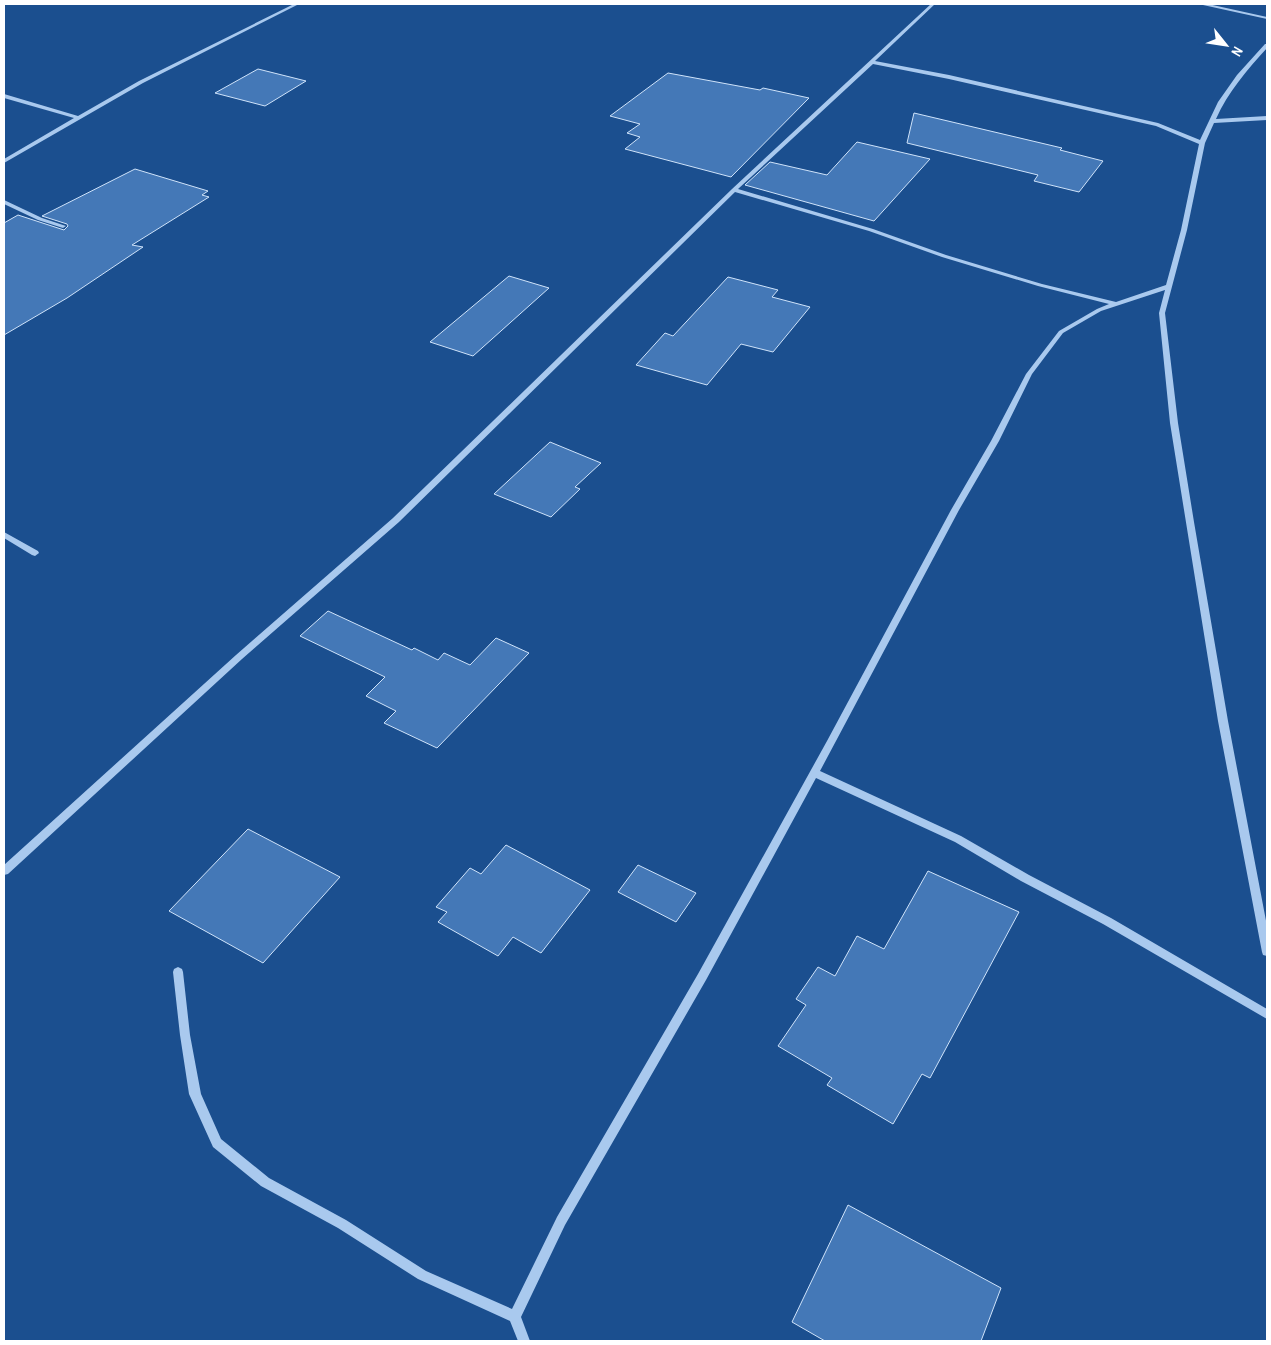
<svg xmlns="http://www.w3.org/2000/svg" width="1271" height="1345" font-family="'Archivo Narrow',sans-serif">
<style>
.building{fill:#4478b7;stroke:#cfe3fa}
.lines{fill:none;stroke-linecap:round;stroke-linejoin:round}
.minor{fill:#a9c9ee;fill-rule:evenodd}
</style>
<rect width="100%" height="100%" fill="#1b4f8f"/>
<path class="building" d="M258,69L306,81L265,106L215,93Z
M668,73L760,90L763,88L809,98L731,177L625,149L640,137L627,133L640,124L610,116Z
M914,113L1062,148L1060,150L1103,161L1079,192L1034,181L1038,175L907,143Z
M857,142L930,159L874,221L745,185L770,162L827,175Z
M135,169L208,191L202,195L209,197L132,245L143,247L67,298L4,335V223L18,215L64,230L68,226L67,224L42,216Z
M509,276L549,288L473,356L430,342Z
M728,277L778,290L772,297L810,307L773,352L741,344L707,385L636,365L665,333L673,336Z
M550,442L601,463L575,487L580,489L551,517L494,494Z
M328,611L412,650L414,648L438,660L444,653L470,665L496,638L529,653L437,748L384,723L396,711L366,696L385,677L300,636Z
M248,829L340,877L263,963L169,911Z
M506,845L590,890L541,953L513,937L498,956L438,922L447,912L436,907L470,868L481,874Z
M638,865L696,893L676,922L618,892Z
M928,871L1019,912L930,1078L922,1074L893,1124L827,1085L832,1078L778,1046L806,1005L796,999L818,967L835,976L857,936L884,949Z
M848,1205L1001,1288L981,1341H825L792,1322Z"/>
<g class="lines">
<path class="minor" d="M294,4H299L143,83L4,163V159L74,118L4,98V94L78,116L139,81Z
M931,4H935L875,61L949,75L1158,123L1200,140L1218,102L1237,75L1265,44H1267V48C1247,70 1228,92 1216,119L1267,116V120L1214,123L1205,143L1187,230L1165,313L1178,423L1194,522L1228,721L1267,926V956L1263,955L1262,952L1218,721L1170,423L1159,313L1165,290L1101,311L1063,333L1032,374L999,441L959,510L820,771L961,836L1029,875L1111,918L1267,1009V1019L1103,924L1021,881L955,842L816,778L706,980L565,1225L521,1317L530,1341H518L510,1321L418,1279L338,1228L261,1186L213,1147L189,1094L180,1035L173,972L174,969L178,967L182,969L183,972L190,1035L201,1094L221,1139L269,1178L346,1220L426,1271L512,1309L557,1217L698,974L827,741L951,510L991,441L1026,374L1059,331L1097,309L1109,304L1038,286L942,257L869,231L735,192L399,522L242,659L8,874L4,875V865L236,655L393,518L732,189ZM873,64L949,79L1156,126L1199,144L1181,230L1166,285L1116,302L1042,284L946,255L873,229L738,189Z
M1201,4H1208L1267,17V19L1203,5Z
M4,200L42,218L66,226L63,228L38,220L4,204Z
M4,532L38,551L39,553L35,556L32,555L4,538Z"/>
</g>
<rect width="1271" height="1345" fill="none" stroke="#ffffff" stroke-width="10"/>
<g transform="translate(1226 45) rotate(120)" stroke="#1b4f8f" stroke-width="4" paint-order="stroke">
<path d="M0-4L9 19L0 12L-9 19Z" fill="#ffffff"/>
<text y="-8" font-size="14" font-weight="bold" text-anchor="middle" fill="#ffffff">N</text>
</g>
</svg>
